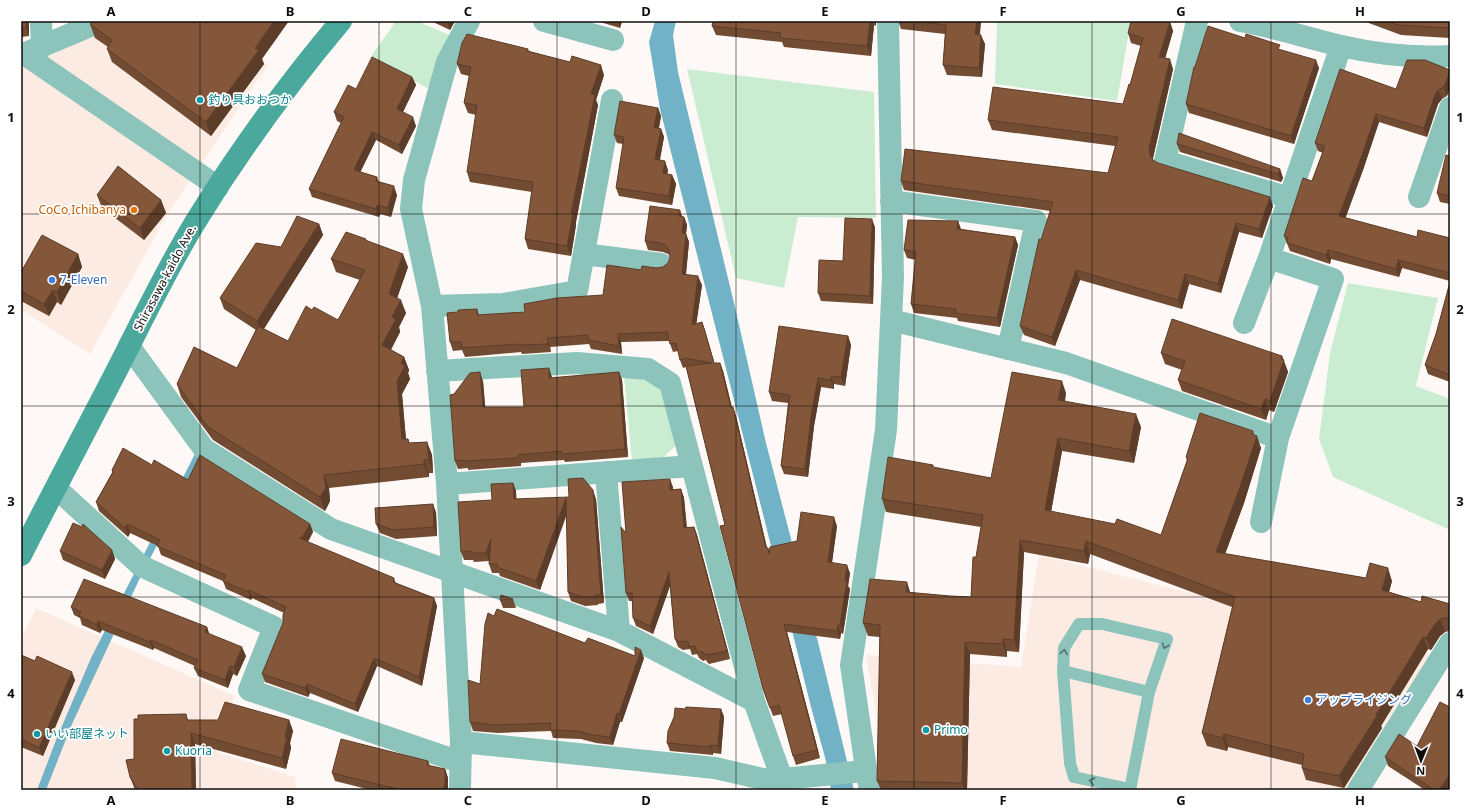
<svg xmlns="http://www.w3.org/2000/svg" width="1471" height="811" font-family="'Noto Sans','Noto Sans JP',sans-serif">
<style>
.built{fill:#fcebe2}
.green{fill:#caedd2}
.water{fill:#72b2c7}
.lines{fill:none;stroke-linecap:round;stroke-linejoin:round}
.service{stroke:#8cc4bb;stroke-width:12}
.minor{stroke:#8cc4bb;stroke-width:22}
.secondary{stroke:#4ba89c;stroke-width:22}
.wall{fill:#724b33}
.shaded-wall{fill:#5c3d29}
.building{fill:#84573b;stroke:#5c3d29}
.oneway{stroke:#54716c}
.grid{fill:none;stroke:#0f0c0b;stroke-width:1;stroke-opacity:0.55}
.culture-dot{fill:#0f9aa8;stroke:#fff;stroke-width:1.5}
.food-dot{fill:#e8710a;stroke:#fff;stroke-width:1.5}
.shop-dot{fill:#3f7fe0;stroke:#fff;stroke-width:1.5}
.labels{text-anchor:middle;stroke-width:3.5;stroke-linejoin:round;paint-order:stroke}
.culture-label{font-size:12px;fill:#0d838f;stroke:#fff;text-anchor:start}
.food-label{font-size:12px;fill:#c56008;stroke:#fff;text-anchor:end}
.street-label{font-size:12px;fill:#0f0c0b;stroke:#fff}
.shop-label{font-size:12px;fill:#366cbe;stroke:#fff;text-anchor:start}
.neatline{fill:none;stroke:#0f0c0b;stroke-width:1.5}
.grid-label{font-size:13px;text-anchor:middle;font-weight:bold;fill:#0f0c0b}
</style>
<rect width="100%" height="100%" fill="#fef9f6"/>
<path class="built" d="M129,21H206L268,65L167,215L90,354L21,310V68Z
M1039,555L1435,655L1352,790H890L866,655L1021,667Z
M36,608L235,696L217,739V752L295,777L296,790H21V640Z"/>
<path class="green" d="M396,21H417L452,36L429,89L370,58Z
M997,21H1131L1117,101L995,84Z
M687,69L874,92L876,218L798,217L784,288L736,278Z
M1348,283L1438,298L1416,386L1450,399V530L1333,477L1319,439L1330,353Z
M624,376L650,380L664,393L676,445L664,457L632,461Z"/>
<path class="water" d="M655,21H676L673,35L678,72L734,303L766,443L819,646L854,790H831L826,761L811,707L765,522L660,109L649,42Z
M198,448L204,454L139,580L72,724L46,790H37L56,740L91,658Z"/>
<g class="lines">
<path class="service" d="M1063,671L1149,692L1130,790
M1130,789L1074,777L1070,763L1063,671L1064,648L1079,624H1102L1167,639L1149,692"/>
<path class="minor" d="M41,21L42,47
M544,21L613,40
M1197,21L1165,161L1290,198
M1240,21C1274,27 1307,38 1341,46C1376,54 1414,58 1450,56
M24,54L218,187
M21,55L102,21
M1419,197L1450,108
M891,201L1036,221L1008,349
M584,254L661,264
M432,306L503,304L577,291L612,100
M891,320L1066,363L1278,438L1333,279L1269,258L1341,46
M1244,323L1269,258
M129,346L204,449L331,529L619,631L754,701L782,779L854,772L866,769L870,790
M437,371L577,363L648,369L670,383L754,701
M606,472L619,631
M447,484L692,466
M56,488L141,566L274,627L249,690L460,762
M1261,522L1278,438
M461,742L715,768L767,780L782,779
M866,769L851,665L886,430L893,277L888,21
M460,790L461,742L452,573L447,484L432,306L411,209L414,180L447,62L469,21
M1358,790L1450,643"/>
<path class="secondary" d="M21,555C53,492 86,430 118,368C143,319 167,268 196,221C239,151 288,84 341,21"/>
</g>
<path class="wall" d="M21,21H29V36L21,37Z
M431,21H455L450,30Z
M599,21H622L620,28L600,22Z
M713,21H876V26L874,25L871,56L784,47L782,42L716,35L712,26Z
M898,21H981L980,35L985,44L982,77L947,75L943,65L945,34L901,29Z
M1366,21H1450V38L1401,35L1366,22Z
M1170,22L1173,31L1165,58L1173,69L1153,158V160L1158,163L1273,206L1262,238L1239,232L1221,293L1189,284L1182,309L1080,280L1055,346L1024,335L1020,326L1050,211L904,190L901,181L1108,173L1115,146L992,130L988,120L1123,104L1130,85L1141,46L1131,43L1128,33Z
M90,24L262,59L264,64L211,136L112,62L107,49L108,47L95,38Z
M528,49L529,51L604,75L596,100L598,105L576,222V225L571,256L528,249L525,239L532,192L470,182L467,172L476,115L468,113L464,103L469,76L461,74L457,64Z
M1281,50L1319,68L1294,144L1189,113L1186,104L1195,67Z
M1450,70L1447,96L1442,99L1438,104L1427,137L1379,122L1363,170L1345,218L1417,237L1450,238V281L1402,268L1399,277L1331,259L1330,264L1290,251L1284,236L1312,181L1323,153L1318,151L1315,143L1396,89Z
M412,77L416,85L403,112L416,126L402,154L376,140L360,172L377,177L379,182L397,195L391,217L380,214L379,217L312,197L309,189L341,123L337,121L334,112L356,89Z
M658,108L661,116L659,128L661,129L664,137L660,160L668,170L667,174L672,175L676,184L672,205L619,196L616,188L623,144L617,143L614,135Z
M1177,144L1280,169L1283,178L1281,182L1180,152Z
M1450,156V204L1440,202L1437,193Z
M97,195L161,200L166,213L144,240L102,208Z
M682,217H684L687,225L686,234L689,242L686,275L702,285L696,324L702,322L714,363H720L723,371L732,408L736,416L767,548L770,553L837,526L832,562L850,573L848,586L850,589L843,634L841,633L840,639L787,632L820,758L796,765L793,756L782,714L773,716L763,689L725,525L686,367L683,368L680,360L678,351L673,352L669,341L621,342L622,354L591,349L589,344L550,347L551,352L522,354L521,352L465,357L462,350L453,351L450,342L458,312L477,309L479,315L525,312L603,295L641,270L663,267L668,263L670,258V256L668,254L663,252L648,250L645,241Z
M958,221L961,229L1015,237L1018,245L1000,327L958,321L957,318L914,313L911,304L916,260L907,258L904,250Z
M319,224L323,235L264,329L288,341L312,310L338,320L360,280L336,272L331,259L366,239L367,241L408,267L397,298L406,313L399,327L400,332L391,350L404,357L409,370L408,373L410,379L402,394L406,439L410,443L427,442L432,455L433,473H429V477L329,488L330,501L325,511L213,440L181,397L177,384L237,368L256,330L224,309L220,298L281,247Z
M875,227L873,304L821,301L818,293L843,261Z
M78,254L82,267L61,305L57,302L49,316L21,301V272Z
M1450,282V382L1428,374L1425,365L1436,334Z
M848,336L851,345L845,386L834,384V389L821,387L814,426L808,477L784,474L781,466L788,403L772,401L769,392Z
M1161,353L1282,356L1288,372L1274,412L1269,410L1266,420L1182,391L1178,380L1182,370L1165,364Z
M619,372L622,380L628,457L565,462L564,460L521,463V466L468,470V468L458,469L455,461L454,394L483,381L485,407H524L552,377V378Z
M1066,393L1065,402L1141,427L1134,463L1062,451L1051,512L1161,535L1187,461L1186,457L1254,435L1261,448L1244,503L1225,554L1366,578L1392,581L1389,592L1421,602L1450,604V631L1445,632L1440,636L1431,650L1428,649L1381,726L1382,728L1344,788L1306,780L1302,768V765L1228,747L1227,751L1207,746L1202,733L1232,607L1090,554L1088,564L1024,552L1019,652L1007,651V657L970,654L967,790H881L877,781L880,637L868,636L863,623L911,593L950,596L971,597L976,557L981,527L886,512L882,499L934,468L991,478Z
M152,465L188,480L310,524L313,532L308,542L396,583L434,598L437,606L422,686L377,666L358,712L310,693L308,697L265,682L262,674L283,623L284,613L252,598L251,600L226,589L223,581L161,555L158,546L130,533L128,537L99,511L96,502L112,473V470Z
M513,483L516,491V499H596L604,603L598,604V605L585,606L571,601L568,592L567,514L540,590L500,576L499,573H492L489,564L490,559L489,561L474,562L473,560H464L461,552L492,500Z
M673,487V490L681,489L684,498L687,527H694L697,535L730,659L709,664L707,662L706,660L703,661L699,658L697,654L692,655L690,649L683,650L678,647L675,639L670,586L653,634L636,626L633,618L632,601H629L626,593V533Z
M436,512L437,536L396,539L380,533L376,524Z
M112,550L115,559L105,579L63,560L60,551Z
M513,599L516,608H503L500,600Z
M71,607L207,627L209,634L246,656L237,676L233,674L228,688L198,676L194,668L195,666L154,648L153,650L102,630L100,633L82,625L80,618L74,615Z
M585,643L644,658L622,722H620L613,745L596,743L581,739L553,738L551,731L498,733L473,731L470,722L480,684Z
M21,655L35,661L75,680L43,756L21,747Z
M685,709H721L724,717L721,754L713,753V755L670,751L667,743Z
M186,714L188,720H289L293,731L290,743L291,748L286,769L195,744L196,790H135L130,777L134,759L138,719Z
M1385,757L1448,790H1425L1388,766Z
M428,761L430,766L445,769L448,778V790H371L335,781L332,773Z"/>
<path class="shaded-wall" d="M26,21H29V36L26,28Z
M274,21H289L262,59L264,64L211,136L206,122L255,48Z
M447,21H455L450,30Z
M618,21H622L620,28Z
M870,21H872L874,25L871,56L867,46Z
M874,21H876V26Z
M977,21H981L978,44L975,34Z
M1170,22L1173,31L1163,66L1159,57Z
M981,35L985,44L982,77L979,68Z
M1170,59L1173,69L1153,158V165L1150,155L1149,149Z
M1316,60L1319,68L1294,144L1291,136Z
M601,65L604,75L596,100L598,105L576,222V225L571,256L567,246L571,214L591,94Z
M1450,72V89L1447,96L1444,87Z
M412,77L416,85L400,118L397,109Z
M1438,90L1442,99L1438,104L1427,137L1424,128L1435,95Z
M658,108L661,116L657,136L654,127Z
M1376,114L1379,122L1363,170L1343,225L1339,216Z
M413,117L416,126L402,154L399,145Z
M661,129L664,137L658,168L655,159Z
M372,132L376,140L357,179L354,170Z
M665,161L668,170L666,182L663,173Z
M1280,169L1283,178L1281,182L1278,174Z
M672,175L676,184L672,205L669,196Z
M394,186L397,195L391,217L388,208Z
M1270,197L1273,206L1262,238L1259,229Z
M161,200L166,213L144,240L140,228Z
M377,205L380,214L379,217L376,209Z
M680,210L683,219L679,216Z
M684,217L687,225L685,242L682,233Z
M872,219L875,227L873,304L870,296Z
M958,221L961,230L957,229Z
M1236,223L1239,232L1221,293L1218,284Z
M319,224L323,235L261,333L257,321Z
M686,234L689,242L685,282L682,274Z
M1015,237L1018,245L1000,327L997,318Z
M1328,250L1331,259L1330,264L1326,255Z
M78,254L82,267L61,305L57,292Z
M403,254L408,267L394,307L389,294Z
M1398,260L1402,268L1399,277L1396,269Z
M1076,270L1080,280L1055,346L1052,337Z
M1185,274L1189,284L1182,309L1178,300Z
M698,276L702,285L695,333L692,325Z
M53,290L57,302L49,316L44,304Z
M401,300L406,313L399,327L400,332L386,358L382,345L392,317Z
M702,322L705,330L717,372L714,363Z
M618,334L621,342L622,354L619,346Z
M848,336L851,345L845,386L841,377Z
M547,338L550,347L551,352L548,344Z
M1282,356L1288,372L1274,412L1270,401Z
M404,357L409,370L408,373L410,379L402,394L407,452L402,439L397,381L401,363Z
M720,363L723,371L734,416L731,408Z
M549,368L552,377V386L549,378Z
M480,372L483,381L486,416L483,407Z
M619,372L622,380L628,457L625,449Z
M831,376L834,384V389L831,380Z
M818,378L821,387L814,426L808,477L805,469L811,417Z
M1062,381L1066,393L1062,413L1058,400Z
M1265,399L1269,410L1266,420L1261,409Z
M733,407L736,416L769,557L766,548Z
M1136,414L1141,427L1134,463L1129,451Z
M1253,431L1255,439L1257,436L1261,448L1244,503L1221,565L1216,552Z
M1058,438L1062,451L1049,523L1045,510Z
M427,442L432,455L433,473L429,460Z
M424,460L429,473V477L424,464Z
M324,475L329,488L330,501L325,511L320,497Z
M670,479L673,487V499L670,490Z
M513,483L516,491L517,507L514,499Z
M681,489L684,498L687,536L684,528Z
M593,490L596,499L604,603L601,595Z
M566,498L569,506L540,590L536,581Z
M433,504L436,512L437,536L434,527Z
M834,517L837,526L831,570L828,562Z
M127,524L130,533L128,537L125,528Z
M310,524L313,532L305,546L302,538Z
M694,527L697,535L730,659L727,651Z
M491,539L494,548L489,561L486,553Z
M1020,540L1024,552L1019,652L1014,640Z
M1086,541L1090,554L1088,564L1084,551Z
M112,550L115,559L105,579L102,570Z
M847,565L850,573L848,586L850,589L843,634L840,625Z
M1388,568L1392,581L1386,603L1382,590Z
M669,572L672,580L653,634L650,626Z
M394,578L397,587L393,582Z
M907,582L911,595L906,592Z
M249,590L252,598L251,600L248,592Z
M434,598L437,606L422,686L419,677Z
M1440,619L1445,632L1440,636L1431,650L1426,638L1435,624Z
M98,621L102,630L100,633L97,625Z
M784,624L787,632L820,758L817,750Z
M838,625L841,633L840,639L837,631Z
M207,627L210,636L205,632Z
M1423,637L1428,649L1381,726L1382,728L1344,788L1339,776Z
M1003,639L1007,651V657L1003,644Z
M151,640L154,648L153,650L150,642Z
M965,642L970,654L967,790H965L962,783Z
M242,647L246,656L237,676L234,667Z
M641,650L644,658L622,722L619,714Z
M374,658L377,666L358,712L355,704Z
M230,666L233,674L228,688L225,680Z
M72,672L75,680L43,756L39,748Z
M307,684L310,693L308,697L305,688Z
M721,709L724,717L721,754L718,746Z
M617,713L620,722L613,745L610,737Z
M289,720L293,731L290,743L291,748L286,769L282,758L285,737Z
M191,733L195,744L196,790H192Z
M1224,734L1228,747L1227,751L1223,738Z
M710,745L713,753V755L710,747Z
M445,769L448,778V790H443Z
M1450,774V787L1448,790H1439Z"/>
<path class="building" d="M21,21H26V28H21Z
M96,21H274L255,48L259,50L206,122L107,49L112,40L90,24Z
M713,21H870L867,46L780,38L781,33L712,26Z
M911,21H977L975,34L981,35L979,68L943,65L946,25Z
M1131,21H1168L1170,22L1159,57L1170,59L1149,149L1150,155L1153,160L1158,163L1270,197L1259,229L1236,223L1218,284L1185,274L1178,300L1076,270L1052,337L1020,326L1039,239L1041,240L1053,202L901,181L905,149L1108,173L1118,137L988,120L993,87L1123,104L1129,84L1130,85L1143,38L1128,33Z
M1386,21H1450V28L1398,25Z
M1208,26L1245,38L1246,34L1280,45L1278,49L1316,60L1291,136L1186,104L1194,67H1195Z
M467,34L528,49L527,51L570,62L572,56L601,65L591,94L595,95L571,214H573L567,246L525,239L533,182L467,172L477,105L464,103L471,67L457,64L462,43Z
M372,57L412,77L397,109L413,117L399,145L372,132L354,170L377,177L376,181L394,186L388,208L377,205L376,209L309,189L344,117L334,112L348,85L356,89Z
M1407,60H1425L1450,70V72L1444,87L1438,90L1435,95L1424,128L1376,114L1360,161L1339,216L1417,237L1418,230L1450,238V273L1398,260L1396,269L1328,250L1326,255L1287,243L1288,238L1284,236L1303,178L1312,181L1325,146L1315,143L1340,69L1396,89Z
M620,101L658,108L654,127L661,129L655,159L665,161L663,173L672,175L669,196L616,188L624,137L614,135Z
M1179,133L1280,169L1278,174L1177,144Z
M1446,155L1450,156V196L1437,193Z
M118,166L161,200L140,228L97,195Z
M650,206L680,210L679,216L684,217L682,233L686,234L682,274L698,276L692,325L702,322L714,363H720L731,408L733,407L766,548H768L769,554L770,547L797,541L801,512L834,517L828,562L847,565L845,581H847L840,625H838L837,631L784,624L817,750L793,756L779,705L770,708L763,689L720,526L725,525L686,366L712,363L685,358L680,360L676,343L670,344L667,332L618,334L619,346L588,340V335L547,338L548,344L519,345L518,344L462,348L461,342H450L447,313L458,312V310L477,309V315L525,312L524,304L557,298L603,295L607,265L641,270L642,266L656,268L663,267L668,263L670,258L669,250L665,245L660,243L645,241Z
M297,216L319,224L257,321L220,298L256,243L281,247Z
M845,218L872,219L870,296L818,293L819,260L843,261Z
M908,220L958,221L957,229L1015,237L997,318L955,313L956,309L911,304L916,252L904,250Z
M346,232L366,239L365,240L403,254L389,294L401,300L392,317L396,319L382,345L404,357L401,363L405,366L397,381L402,439H408L409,443L427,442L429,460H424V464L324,475L326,488L320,497L208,427L177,384L194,347L237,368L258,326L288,341L306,306L312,310L314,307L338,320L365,270L331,259Z
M42,235L78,254L57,292L53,290L44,304L21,291V272Z
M1450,282V375L1425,365L1436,334Z
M1172,319L1282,356L1281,359L1284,360L1270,401L1265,399L1261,409L1178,380L1185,361L1161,353Z
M779,326L848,336L841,377L831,376V380L818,378L811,417L805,469L781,466L790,395L769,392Z
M549,368V378L619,372L625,449L562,454V451L518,455V458L465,461V460L455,461L450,395L454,394L470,373L480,372L483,407H524L521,370Z
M1012,372L1062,381L1058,400L1136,414L1129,451L1058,438L1045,510L1115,524L1117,519L1161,535L1188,458L1186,457L1200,413L1253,431L1252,434L1257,436L1239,490L1216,552L1366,578L1370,563L1388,568L1382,590L1421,602L1422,596L1450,604V619L1446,618L1440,619L1435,624L1426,638L1423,637L1376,715L1377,716L1339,776L1302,768L1304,754L1224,734L1223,738L1202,733L1235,597L1086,541L1084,551L1020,540L1014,640L1003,639V644L965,642L962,783L877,781L880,625L863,623L870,579L907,582L906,592L950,596L971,597L973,557H976L983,515L882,499L888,457L933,465V467L991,478Z
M123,448L152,465L154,460L188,480L200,455L310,524L302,538H299L394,578L393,582L434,598L419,677L374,658L355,704L307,684L305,688L262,674L283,623V615L286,607L249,590L248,592L223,581L226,575L157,546L160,540L127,524L125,528L96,502L113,472L112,470Z
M583,478L593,490L601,595H595V597H582L568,592L566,498L536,581L497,567V564H489L491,539L486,553H471V551L461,552L458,502L492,500L491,484L513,483L514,499L569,497L568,479Z
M670,479V490L681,489L684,528L694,527L727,651L706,655L704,654L703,652H700L696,650L695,646L689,647L688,641L680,642L675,639L669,572L650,626L633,618L632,593H626L621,527L626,533L622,482Z
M433,504L434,527L393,530L376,524L375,508Z
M73,523L82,527L83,524L112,550L102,570L60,551Z
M84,579L207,627L205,632L242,647L234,667L230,666L225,680L194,668L198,660L151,640L150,642L98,621L97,625L79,616L81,612L71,607Z
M501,595L513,599L500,600Z
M497,609L585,643L588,638L635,656V647L641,650L619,714L617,713L610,737L593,735L578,731L550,730L551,723L495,725L470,722L468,680L480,684L485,624L488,613L494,616Z
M21,655L35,661L37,656L72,672L39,748L21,739Z
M225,702L289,720L285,737H287L282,758L191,733L192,790H141L137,788L130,777L126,760L134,759V719H138V715L186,714L187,720H218Z
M1440,702L1450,707V774L1439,790H1434L1385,757L1399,734L1417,746Z
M686,707L721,709L718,746L710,745V747L667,743L668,731L674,717L675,708L685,709Z
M341,739L428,761L427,765L445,769V783L443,790H402L332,773Z"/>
<defs><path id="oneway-chevron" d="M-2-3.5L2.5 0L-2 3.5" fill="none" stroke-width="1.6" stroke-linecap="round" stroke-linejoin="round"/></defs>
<g class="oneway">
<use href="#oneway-chevron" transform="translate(1165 646) rotate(109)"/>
<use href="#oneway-chevron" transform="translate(1064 652) rotate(-81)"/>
<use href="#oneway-chevron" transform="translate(1092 781) rotate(-168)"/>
</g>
<path class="grid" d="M200,21V790M379,21V790M557,21V790M736,21V790M914,21V790M1092,21V790M1271,21V790M21,214H1450M21,406H1450M21,597H1450"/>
<g class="culture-dot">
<circle cx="200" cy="100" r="4"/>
<circle cx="926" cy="730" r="4"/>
<circle cx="37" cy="734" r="4"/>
<circle cx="167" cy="751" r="4"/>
</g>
<circle class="food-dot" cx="134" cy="210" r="4"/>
<g class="shop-dot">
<circle cx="52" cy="280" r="4"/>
<circle cx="1308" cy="700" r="4"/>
</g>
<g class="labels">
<g class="culture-label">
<text x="208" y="104">釣り具おおつか</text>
<text x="934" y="734">Primo</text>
<text x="45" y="738">いい部屋ネット</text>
<text x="175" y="755">Kuoria</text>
</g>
<g class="food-label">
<text x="126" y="214">CoCo Ichibanya</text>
</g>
<g class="street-label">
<text transform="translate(165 278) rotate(-62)" y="4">Shirasawa-kaido Ave.</text>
</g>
<g class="shop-label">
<text x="60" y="284">7-Eleven</text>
<text x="1316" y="704">アップライジング</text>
</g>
</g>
<rect width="1471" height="811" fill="none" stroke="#ffffff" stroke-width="44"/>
<g transform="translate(1421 761) rotate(181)" stroke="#ffffff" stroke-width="3" paint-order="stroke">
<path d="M0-3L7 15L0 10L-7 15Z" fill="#0f0c0b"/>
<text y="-6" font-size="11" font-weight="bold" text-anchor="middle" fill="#0f0c0b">N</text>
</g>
<rect x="22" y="22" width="1427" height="767" class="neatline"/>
<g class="grid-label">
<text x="111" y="16">A</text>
<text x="290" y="16">B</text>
<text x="468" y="16">C</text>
<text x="646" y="16">D</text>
<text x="825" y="16">E</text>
<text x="1003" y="16">F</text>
<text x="1181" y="16">G</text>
<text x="1360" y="16">H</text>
<text x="11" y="122">1</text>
<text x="1460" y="122">1</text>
<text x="11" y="314">2</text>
<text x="1460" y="314">2</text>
<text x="11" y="506">3</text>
<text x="1460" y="506">3</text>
<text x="11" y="698">4</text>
<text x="1460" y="698">4</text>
<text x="111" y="805">A</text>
<text x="290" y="805">B</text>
<text x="468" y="805">C</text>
<text x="646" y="805">D</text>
<text x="825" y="805">E</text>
<text x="1003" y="805">F</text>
<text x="1181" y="805">G</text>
<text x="1360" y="805">H</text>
</g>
</svg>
